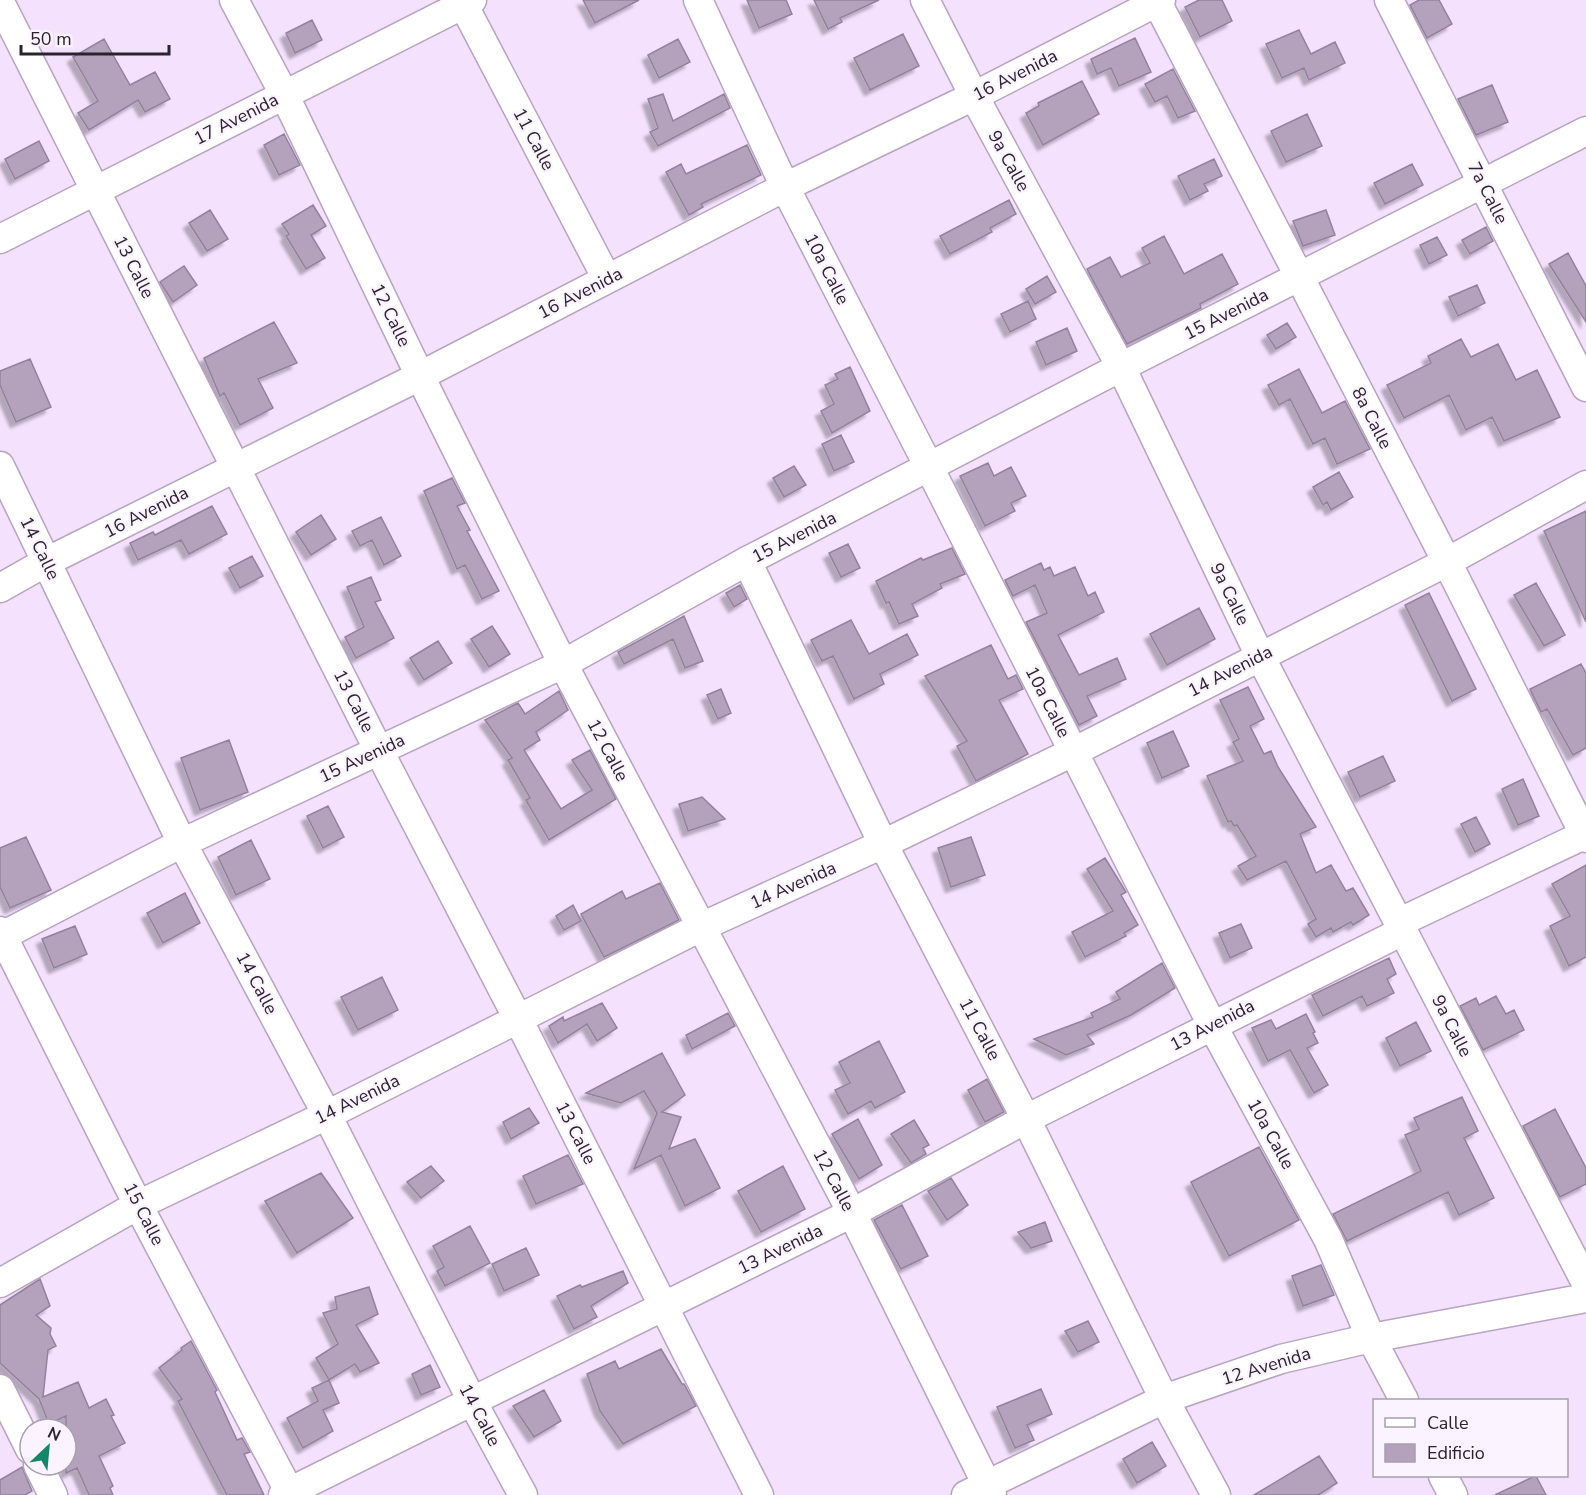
<svg xmlns="http://www.w3.org/2000/svg" width="1586" height="1495" font-family="'Nunito Sans',sans-serif">
<style>
.building{fill:#b4a2bd;stroke:#93829c;stroke-width:1.5;filter:url(#shadow)}
.lines{fill:none;stroke-linecap:round;stroke-linejoin:round}
.minor-casing{stroke:#b6a4c0;stroke-width:31}
.minor{stroke:#fff;stroke-width:28}
.labels{text-anchor:middle;stroke-width:4.5;stroke-linejoin:round;paint-order:stroke}
.street-label{font-size:18px;fill:#2a232d;stroke:#fbf3ff}
</style>
<defs>
<filter id="shadow"><feDropShadow dx="-5.5" dy="5.5" stdDeviation="1.5" flood-color="#0004"/></filter>
</defs>
<rect width="100%" height="100%" fill="#f4e1fe"/>
<path class="building" d="M583,0H639L595,23Z
M747,0H786L792,14L759,28Z
M814,0H879L840,18L842,22L828,29Z
M1199,0H1222L1232,21L1200,37L1185,7Z
M1419,0H1439L1452,24L1427,38L1410,5Z
M312,20L322,40L295,53L286,33Z
M1299,30L1311,54L1335,42L1345,63L1309,80L1304,68L1282,78L1266,44Z
M903,34L919,66L870,90L854,58Z
M1135,38L1151,72L1119,86L1111,68L1097,74L1091,59Z
M104,39L130,85L155,72L170,99L145,112L138,100L89,130L78,113L98,101L73,57Z
M678,39L690,62L659,78L648,55Z
M1173,69L1195,111L1178,118L1167,96L1155,102L1145,84Z
M1082,81L1099,114L1043,145L1026,113L1039,106L1038,103Z
M1492,85L1508,122L1476,135L1458,99Z
M663,94L673,121L724,94L730,108L658,146L650,132L658,128L648,99Z
M1307,114L1322,146L1286,162L1271,131Z
M284,134L300,165L279,175L264,145Z
M39,141L49,161L15,179L5,159Z
M747,145L761,175L701,204L703,207L689,215L666,172L681,164L686,174Z
M1214,159L1222,176L1204,184L1208,191L1190,200L1178,176Z
M1412,164L1423,185L1385,204L1374,183Z
M1009,200L1016,214L990,228L992,232L950,254L940,236Z
M313,205L326,226L311,235L325,258L306,269L286,236L289,234L282,224Z
M210,210L228,239L207,251L189,223Z
M1326,210L1335,235L1303,246L1293,221Z
M1486,227L1493,241L1470,254L1462,240Z
M1164,236L1184,274L1222,254L1238,284L1200,304L1201,308L1127,344L1087,269L1110,257L1121,277L1150,263L1142,248Z
M1437,237L1447,255L1429,264L1420,245Z
M1568,253L1586,286V322L1549,264Z
M184,266L197,285L173,302L160,282Z
M1047,276L1056,292L1035,304L1026,289Z
M1477,285L1485,303L1458,316L1449,297Z
M1028,301L1036,319L1010,332L1001,314Z
M274,322L297,363L258,379L273,408L240,425L224,393L220,396L204,358Z
M1287,323L1296,337L1276,349L1267,335Z
M1067,328L1077,351L1046,365L1036,342Z
M1461,339L1471,357L1498,344L1516,380L1537,370L1560,417L1504,441L1492,417L1466,430L1449,395L1404,418L1387,385L1431,363L1428,356Z
M30,359L51,407L16,422L0,385V371Z
M850,367L870,411L832,433L821,411L834,404L825,385L838,379L835,374Z
M1299,369L1322,413L1345,401L1370,449L1337,464L1325,438L1313,444L1290,399L1279,405L1268,385Z
M841,435L854,462L834,471L822,444Z
M988,463L994,476L1011,467L1026,496L1011,503L1015,511L985,526L960,476Z
M794,466L806,485L784,497L773,478Z
M1339,472L1353,497L1331,510L1327,502L1323,505L1313,487Z
M452,478L465,503L457,506L470,530L467,531L499,591L482,599L465,565L457,569L424,491Z
M212,506L227,534L189,554L181,540L138,560L130,543L153,532L155,535Z
M1586,511V622L1544,531Z
M321,515L336,539L311,555L296,532Z
M381,517L401,556L384,565L372,540L360,546L352,531Z
M848,544L860,568L841,577L829,553Z
M952,548L965,574L940,584L942,588L912,604L918,616L899,624L889,602L886,603L876,581L921,558L923,560Z
M252,556L263,576L240,588L229,568Z
M1041,563L1044,570L1050,567L1054,576L1075,567L1088,596L1095,592L1104,612L1058,635L1079,675L1117,658L1126,679L1087,696L1097,716L1079,725L1026,622L1047,613L1035,585L1013,596L1005,580Z
M371,577L381,600L375,602L394,638L356,658L345,637L364,627L347,587Z
M1536,583L1565,635L1544,646L1514,595Z
M740,585L747,599L734,607L726,593Z
M1429,593L1476,689L1452,701L1405,605Z
M1199,608L1215,639L1167,665L1150,634Z
M684,616L703,661L685,668L673,639L624,664L618,652Z
M851,620L869,654L907,634L918,655L880,674L884,684L854,699L833,656L822,661L811,640Z
M492,626L510,654L489,667L471,639Z
M438,641L452,663L424,680L410,658Z
M991,645L1008,679L1016,675L1023,689L999,700L1028,754L976,781L957,746L967,741L925,676Z
M1581,664L1586,673V748L1573,755L1547,709L1541,712L1530,689Z
M1248,687L1264,719L1250,726L1264,754L1271,751L1278,767L1316,827L1300,834L1316,873L1331,865L1346,891L1353,888L1369,915L1353,925L1351,922L1333,932L1331,928L1316,937L1308,924L1316,919L1286,861L1247,880L1238,866L1256,856L1237,825L1234,826L1231,821L1228,822L1207,776L1243,761L1233,742L1239,739L1220,700Z
M721,689L731,713L718,719L707,695Z
M559,691L568,710L536,732L540,740L524,750L561,809L592,790L572,760L590,750L616,799L549,840L526,800L530,798L508,760L512,758L485,720L518,703L525,714Z
M1173,731L1189,766L1162,778L1147,743Z
M229,740L248,792L200,810L181,758Z
M1383,756L1395,781L1360,797L1348,772Z
M1523,779L1539,816L1518,825L1502,789Z
M702,797L725,819L688,831L679,804Z
M328,806L344,837L323,848L307,816Z
M1476,817L1490,844L1475,852L1461,824Z
M26,837L51,890L10,908L0,887V848Z
M971,837L985,875L951,887L938,848Z
M251,840L270,879L236,895L218,857Z
M1105,858L1126,892L1121,895L1138,925L1124,933L1126,936L1085,957L1072,932L1113,911L1087,869Z
M1586,865V957L1569,966L1550,926L1570,916L1552,884Z
M660,883L679,920L604,957L581,914L622,891L626,899Z
M185,893L200,923L163,943L147,913Z
M573,905L581,921L564,930L556,916Z
M1241,924L1252,948L1230,958L1219,933Z
M75,926L87,954L54,968L42,939Z
M1389,958L1396,974L1387,979L1394,993L1367,1006L1362,996L1323,1016L1312,995Z
M1162,963L1175,988L1131,1015L1087,1035L1094,1044L1066,1055L1034,1039L1093,1017L1091,1013L1120,999L1116,992Z
M382,977L398,1010L358,1030L341,997Z
M1496,996L1506,1014L1514,1010L1524,1030L1483,1050L1460,1006L1476,998L1479,1005Z
M602,1003L617,1028L597,1041L587,1024L558,1043L549,1026L563,1017L564,1021Z
M728,1013L735,1026L692,1049L686,1035Z
M1306,1014L1315,1032L1313,1033L1318,1043L1307,1048L1328,1085L1314,1093L1290,1050L1268,1061L1252,1028L1271,1020L1276,1029Z
M1416,1022L1431,1051L1400,1066L1386,1038Z
M879,1041L905,1092L875,1108L871,1101L848,1114L835,1090L850,1083L839,1062Z
M662,1053L685,1095L662,1112L681,1117L669,1149L695,1139L720,1188L685,1206L661,1155L634,1169L657,1113L644,1091L621,1103L586,1093Z
M987,1079L1004,1112L985,1122L968,1090Z
M1462,1097L1478,1131L1464,1138L1494,1198L1459,1215L1448,1192L1347,1241L1333,1214L1421,1171L1405,1135L1419,1129L1414,1118Z
M529,1108L539,1123L511,1139L503,1122Z
M1555,1109L1586,1168V1184L1560,1197L1523,1126Z
M858,1119L882,1165L859,1179L832,1134Z
M914,1120L929,1145L923,1148L926,1154L911,1163L891,1134Z
M1259,1147L1299,1220L1229,1256L1191,1182Z
M568,1155L583,1184L536,1204L523,1176Z
M431,1166L444,1181L421,1198L407,1182Z
M783,1166L805,1209L761,1232L738,1191Z
M321,1173L353,1218L297,1253L265,1201Z
M951,1178L968,1205L947,1220L928,1191Z
M902,1205L928,1256L901,1269L874,1220Z
M1045,1222L1052,1241L1031,1248L1018,1232Z
M470,1226L490,1263L445,1286L437,1271L444,1267L433,1246Z
M526,1248L539,1275L504,1291L492,1264Z
M1321,1265L1334,1295L1303,1306L1292,1276Z
M623,1271L628,1283L591,1306L597,1317L574,1329L557,1296L580,1285L582,1287Z
M40,1279L50,1306L36,1315L51,1328L50,1334L56,1346L48,1350L43,1397L78,1382L89,1408L106,1399L114,1415L111,1416L125,1443L99,1456L113,1486L110,1488L113,1495H89L77,1468L66,1473V1416L49,1424L39,1399L0,1363V1305Z
M369,1287L378,1314L356,1325L379,1363L360,1372L355,1364L329,1380L316,1358L338,1344L323,1313L337,1309L335,1297Z
M1088,1321L1099,1342L1078,1352L1065,1331Z
M191,1341L217,1390L215,1392L237,1440L242,1438L250,1452L244,1454L264,1495H227L178,1401L182,1399L159,1368L182,1350L181,1348Z
M661,1349L682,1384H684L696,1406L623,1444L600,1411L587,1374L615,1361L619,1369Z
M430,1365L440,1387L421,1395L412,1374Z
M329,1380L339,1403L323,1410L333,1431L303,1448L287,1418L318,1401L312,1388Z
M1041,1389L1052,1414L1027,1425L1034,1440L1015,1448L997,1407Z
M544,1390L561,1421L534,1437L513,1406Z
M1152,1442L1166,1466L1137,1483L1123,1459Z
M1319,1456L1337,1483L1318,1495H1254Z
M22,1467L32,1491L25,1495H0V1480Z
M1536,1476L1546,1495H1495L1535,1476Z"/>
<g class="lines">
<defs>
<path id="minor" d="M234,0L284,94L420,376L563,664L852,1213L992,1495
M461,0L607,279
M698,0L785,187L929,467L1212,1025L1328,1239L1371,1338L1404,1400
M925,0L974,96L1121,367L1260,656L1586,1283
M1156,0L1447,562L1586,838
M1389,0L1586,387
M0,2L378,749L518,1019L759,1495
M0,239L472,0
M0,466L182,843L327,1115L472,1401L523,1495
M747,561L883,844L1026,1119L1164,1399L1216,1495
M0,588L46,562L420,376L785,187L974,96L1161,0
M1398,923L1586,834
M0,931L138,1205L291,1495
M0,937L182,843L563,664L747,561L1121,367L1586,131
M0,1283L138,1205L327,1115L701,927L883,844L1073,752L1447,562L1586,485
M0,1389L30,1449
M38,1465L53,1495
M1443,1476L1453,1495
M283,1495L852,1213L1026,1119L1403,931
M966,1495L1164,1399L1281,1359L1371,1338L1586,1298"/>
</defs>
<use href="#minor" class="minor-casing"/>
<use href="#minor" class="minor"/>
</g>
<g class="labels">
<g class="street-label">
<text transform="translate(1015 75) rotate(-27)" y="6">16 Avenida</text>
<text transform="translate(236 119) rotate(-27)" y="6">17 Avenida</text>
<text transform="translate(534 139) rotate(62)" y="6">11 Calle</text>
<text transform="translate(1009 161) rotate(61)" y="6">9a Calle</text>
<text transform="translate(1488 193) rotate(63)" y="6">7a Calle</text>
<text transform="translate(134 267) rotate(63)" y="6">13 Calle</text>
<text transform="translate(827 269) rotate(63)" y="6">10a Calle</text>
<text transform="translate(580 293) rotate(-27)" y="6">16 Avenida</text>
<text transform="translate(1226 314) rotate(-27)" y="6">15 Avenida</text>
<text transform="translate(391 315) rotate(64)" y="6">12 Calle</text>
<text transform="translate(1372 418) rotate(63)" y="6">8a Calle</text>
<text transform="translate(146 512) rotate(-27)" y="6">16 Avenida</text>
<text transform="translate(794 537) rotate(-27)" y="6">15 Avenida</text>
<text transform="translate(40 548) rotate(64)" y="6">14 Calle</text>
<text transform="translate(1230 594) rotate(64)" y="6">9a Calle</text>
<text transform="translate(1230 671) rotate(-27)" y="6">14 Avenida</text>
<text transform="translate(354 701) rotate(63)" y="6">13 Calle</text>
<text transform="translate(1048 702) rotate(63)" y="6">10a Calle</text>
<text transform="translate(608 750) rotate(62)" y="6">12 Calle</text>
<text transform="translate(362 758) rotate(-25)" y="6">15 Avenida</text>
<text transform="translate(793 885) rotate(-24)" y="6">14 Avenida</text>
<text transform="translate(257 983) rotate(62)" y="6">14 Calle</text>
<text transform="translate(1212 1025) rotate(-27)" y="6">13 Avenida</text>
<text transform="translate(1452 1026) rotate(63)" y="6">9a Calle</text>
<text transform="translate(980 1029) rotate(62)" y="6">11 Calle</text>
<text transform="translate(357 1099) rotate(-26)" y="6">14 Avenida</text>
<text transform="translate(576 1133) rotate(63)" y="6">13 Calle</text>
<text transform="translate(1271 1134) rotate(61)" y="6">10a Calle</text>
<text transform="translate(834 1180) rotate(62)" y="6">12 Calle</text>
<text transform="translate(144 1214) rotate(63)" y="6">15 Calle</text>
<text transform="translate(780 1249) rotate(-26)" y="6">13 Avenida</text>
<text transform="translate(1266 1366) rotate(-17)" y="6">12 Avenida</text>
<text transform="translate(480 1415) rotate(62)" y="6">14 Calle</text>
</g>
</g>
<rect x="1373" y="1399" width="195" height="78" fill="#fbf3ff" stroke="#a7a0ab" stroke-width="1.5"/>
<rect x="1385" y="1418" width="30" height="9" fill="#ffffff" stroke="#a7a0ab" stroke-width="1.5"/>
<text x="1427" y="1429" font-size="18" fill="#2a232d">Calle</text>
<rect x="1385" y="1444" width="30" height="18" fill="#b4a2bd" stroke="#a7a0ab" stroke-width="1.5"/>
<text x="1427" y="1459" font-size="18" fill="#2a232d">Edificio</text>
<g transform="translate(48 1447) rotate(26)"><circle r="28" fill="#fbf3ff" stroke="#a7a0ab" stroke-width="1.5"/>
<path d="M0-4.5L10 22L0 15L-10 22Z" fill="#128868"/>
<text y="-9" font-size="16" font-weight="bold" text-anchor="middle" fill="#2a232d">N</text>
</g>
<path d="M21 45v9h148v-9" fill="none" stroke="#2a232d" stroke-width="3"/>
<text x="30" y="45" font-size="18" fill="#2a232d" stroke="#fbf3ff" stroke-width="4.5" paint-order="stroke">50 m</text>
</svg>
